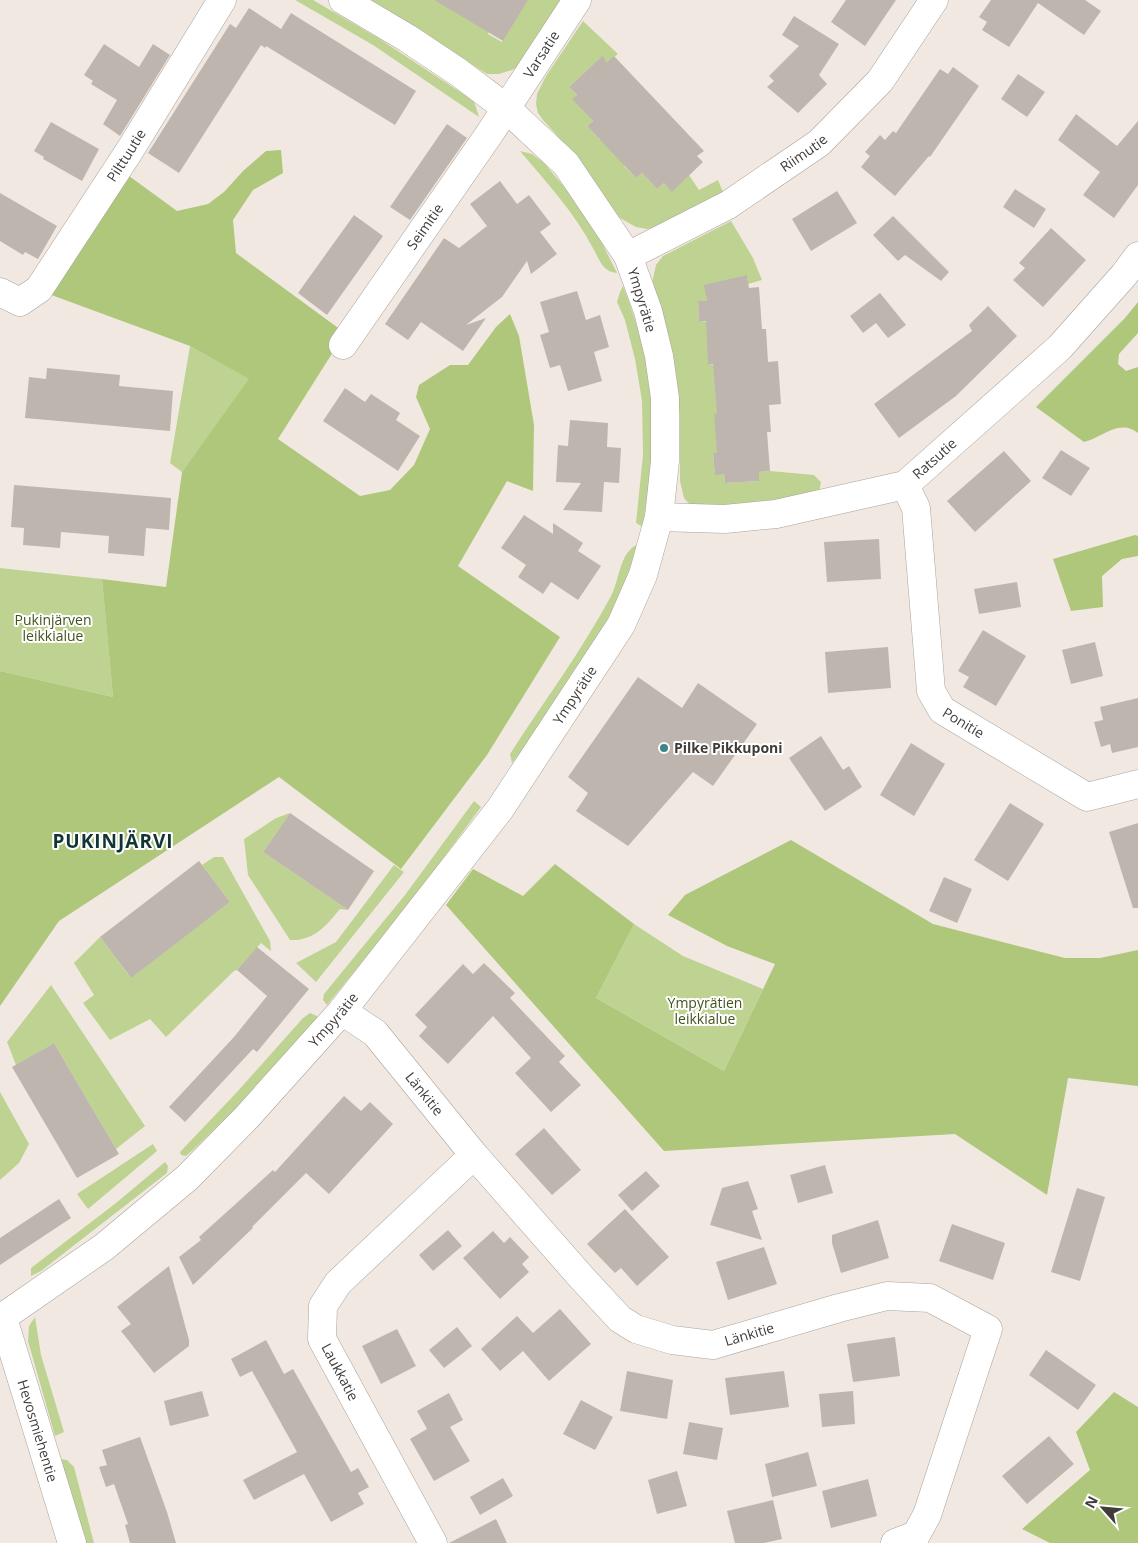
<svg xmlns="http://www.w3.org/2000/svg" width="1138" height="1543" font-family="'Open Sans',sans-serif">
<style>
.green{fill:#bed392}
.forest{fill:#aec77a}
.building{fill:#beb6ae}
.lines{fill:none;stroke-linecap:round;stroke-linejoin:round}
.minor-casing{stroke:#a9a29b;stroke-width:29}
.minor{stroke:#fff;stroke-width:28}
.poi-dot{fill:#3d8586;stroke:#fff;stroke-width:2}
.labels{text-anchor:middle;stroke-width:4;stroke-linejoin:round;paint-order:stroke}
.street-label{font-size:14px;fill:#3f3c39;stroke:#fff}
.park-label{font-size:14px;fill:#43531c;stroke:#fff}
.poi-label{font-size:14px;font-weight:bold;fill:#3f3c39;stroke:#fff;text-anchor:start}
.district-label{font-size:19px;font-weight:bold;letter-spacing:1px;fill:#113434;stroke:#fff}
</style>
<rect width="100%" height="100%" fill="#f1e9e1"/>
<path class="green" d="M295,0H313L378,38L474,101L479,117L373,45Z
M371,0H434L493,24L488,34L502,42L527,0H566L526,62L512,70L499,74H487L476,67Z
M583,21L618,54L607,62L601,57L569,87L577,95L573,99L593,121L587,126L600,140L607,134L625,167L636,178L642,173L657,189L664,183L672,191L689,175L699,190L718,180L723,192L660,226L647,229L636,227L620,218L573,153L543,120L538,113L536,104L537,94L546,76Z
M520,151L532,154L544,163L572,196L602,243L617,273C603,272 600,261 594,250C575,213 547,183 520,151Z
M731,221L753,258L762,280L748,284L747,276L705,286L707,301L698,302L699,322L713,321L709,365L721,364L726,413L714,414L725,453L713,454L715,474H724L725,483L759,481V472L770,471L814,475L821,482L819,493L745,509L691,506L684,498L680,481V415L675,375L652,283L656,265L663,256Z
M623,286C644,339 657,398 652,455C650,479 646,503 643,527L636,523L643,455L642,401L635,359L625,320L617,302L620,292Z
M190,346L250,379L182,472L170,463Z
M638,544L620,598L596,642L533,737L512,763L510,754C544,701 581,652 611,596C620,579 619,553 638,544Z
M0,568L102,579L113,697L0,671Z
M474,801L481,807L411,902L327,1005L323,1000L324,994L405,895Z
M290,813L263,852L348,910L340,909C326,926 314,941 290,940L248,875L244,839L276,818Z
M214,857H223L270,941L271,951L261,943L237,970L234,971L166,1037L150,1019L110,1040L83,1003L94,995L74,963L100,937L130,977L230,902L202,865Z
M394,865L404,872L316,982L296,963L336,942Z
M634,924L683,956L763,989L724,1071L596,998Z
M51,985L145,1126L116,1149L54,1043L16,1065L7,1042Z
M310,1013L319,1017L245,1099L194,1149L186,1156L181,1155L180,1152L237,1092L303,1018Z
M0,1092L29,1144L19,1163L0,1180Z
M153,1144L157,1151L88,1209L77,1194Z
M165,1162L168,1166L167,1173L41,1271L31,1276V1268L116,1203Z
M35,1317L41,1355L64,1432L55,1436L28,1341L29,1326Z
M61,1459L67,1460L74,1467L94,1543H84Z"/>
<path class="forest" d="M281,150L283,173L253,190L233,220L236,253L345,333L278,439L360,496L390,490L414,465L430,429L416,397L419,385L450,365H468L496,327L510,314L519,336L534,425L533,491L507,481L458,566L560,637L487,755L401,869L279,777L59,921L0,1006V671L113,697L102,579L166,587L182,472L249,379L190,346L46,293L125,173L177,211L208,204L224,192L243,171L266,151Z
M1138,302V333L1119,354L1118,364L1126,371L1138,367V433C1119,418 1102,438 1084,442L1036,407L1125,318Z
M1135,535L1138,536V556L1122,559L1102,576L1103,607L1071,611L1053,559Z
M791,840L933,924L1065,958H1100L1138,950V1086L1068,1078L1047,1195L955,1134L664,1151L446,905L473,869L523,896L555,864L634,924L596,998L724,1071L775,964L727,946L668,915L685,895Z
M1114,1392L1138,1407V1543H1050L1022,1529L1090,1470L1076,1432Z"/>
<path class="building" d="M434,0H528L503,41Z
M846,0H896L865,46L831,22Z
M991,0H1085L1101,11L1084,35L1038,3L1009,47L982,30L987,22L979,17Z
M249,8L281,29L291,13L416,91L395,125L266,46L265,48L261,45L179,173L148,153L230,24L236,28Z
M794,16L839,44L819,75L827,84L798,113L767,87L774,81L769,76L799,46L782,35Z
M104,44L139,67L153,44L170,55L120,136L103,124L117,100L91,84L93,81L84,75Z
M602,56L607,62L614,56L704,151L697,156L703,162L672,192L664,183L657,189L642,173L636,178L587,126L593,121L572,99L577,95L569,87Z
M953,67L979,86L930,157L929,156L895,196L861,167L870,156L865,152L880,135L885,140L893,131L896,133L940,69L948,74Z
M1018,74L1045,92L1027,117L1001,99Z
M1076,114L1117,146L1138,121V185L1114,218L1083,195L1100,172L1058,140Z
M51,122L99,149L82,181L43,159L44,157L34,151Z
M447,124L467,138L410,220L390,207Z
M500,181L517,204L529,195L551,224L540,232L557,254L531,274L527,261L502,297L466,325L486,318L463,351L421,322L408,340L385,324L444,238L459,248L487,226L470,204Z
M1015,189L1046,209L1034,228L1003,207Z
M837,191L857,223L811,251L792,219Z
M0,193L57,226L38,259L25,252L23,255L0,241Z
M354,215L383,236L327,315L298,293Z
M893,216L949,272L941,281L905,255L898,261L873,235Z
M1051,228L1086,260L1043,307L1013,280L1025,268L1019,263Z
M747,275L749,288L759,287L762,329H766L768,362L778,361L781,404L769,405L771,432H767L770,471L759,472V481L725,483L724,474L715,475L713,453H717L714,414L717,413L713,364L708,365L706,321L699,322L698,301H707L704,285Z
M577,291L586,320L600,315L609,347L594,352L602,381L568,391L560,365L550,368L540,335L549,332L540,302Z
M880,293L906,325L888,338L876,323L863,333L850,316Z
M988,306L1017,336L956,396L899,438L874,404L972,331L969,325Z
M47,368L120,375L119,386L173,391L170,431L25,418L29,377L46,379Z
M345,388L365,402L371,394L400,413L396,420L420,436L398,471L323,421Z
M570,420L608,423L607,447L621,448L619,483L604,482L602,512L563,510L581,483L556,482L558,445L568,446Z
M1061,450L1090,468L1071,496L1042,478Z
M1004,451L1031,481L975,532L947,501Z
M14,485L171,498L169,530L146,528L144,556L108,553L109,536L61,532L60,548L23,545L24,528L11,527Z
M524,515L553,534V523L583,543L578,551L601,566L578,600L551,582L543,594L518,577L526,565L501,548Z
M879,539L881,579L827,582L824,542Z
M1017,582L1021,607L979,614L974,589Z
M983,630L1026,656L996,706L963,687L969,677L958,671Z
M1095,642L1103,676L1071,684L1062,650Z
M888,647L891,688L828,693L825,652Z
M638,677L682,708L698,683L757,724L713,786L693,772L628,846L576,811L588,793L568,777Z
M1138,698V747L1112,753L1110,744L1101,747L1094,722L1103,720L1100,707Z
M821,736L843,770L849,766L862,787L825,811L789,758Z
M911,743L945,764L914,816L880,795Z
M1010,803L1044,824L1008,881L974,860Z
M290,813L374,871L348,910L263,852Z
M1138,823V908H1133L1109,832Z
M199,861L230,902L131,978L100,937Z
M944,877L972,889L957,923L929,911Z
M257,947L309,989L257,1052L253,1049L185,1122L169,1107L234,1037L267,996L237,970Z
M484,963L515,993L510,998L565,1056L559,1062L581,1085L551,1112L515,1073L531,1058L493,1016L448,1064L419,1036L427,1027L415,1015L463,964L473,974Z
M54,1043L119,1154L77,1178L12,1067Z
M344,1096L361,1111L370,1102L393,1124L329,1194L306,1173L252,1227L253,1228L193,1285L179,1257L201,1240L199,1237L273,1170L275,1172Z
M544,1128L581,1170L552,1195L515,1154Z
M825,1165L833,1193L798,1203L790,1175Z
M646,1171L660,1186L632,1211L618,1195Z
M748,1181L758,1209L752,1211L762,1240L710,1225L722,1188Z
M1077,1188L1105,1197L1080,1281L1051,1272Z
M59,1199L71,1218L0,1265V1238Z
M625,1209L669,1257L637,1286L621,1268L615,1273L587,1244Z
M878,1220L889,1258L841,1273L832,1243V1235Z
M952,1224L1005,1243L993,1280L939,1261Z
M448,1230L462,1246L433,1271L419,1255Z
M493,1231L504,1243L510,1237L529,1257L522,1264L529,1272L500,1299L463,1258Z
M764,1247L777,1284L728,1300L716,1262Z
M169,1266L189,1340V1346L154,1373L121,1331L131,1324L117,1307Z
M560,1309L591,1344L549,1381L523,1351L500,1371L481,1349L517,1316L533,1333Z
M457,1327L472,1346L444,1368L429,1350Z
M397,1329L416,1366L381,1384L362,1346Z
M895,1337L900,1376L853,1382L847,1344Z
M266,1340L284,1374L293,1369L351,1472L358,1468L369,1487L358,1493L364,1504L331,1522L304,1474L254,1500L243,1480L297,1452L252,1371L240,1377L231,1359Z
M1046,1350L1096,1385L1078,1410L1029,1375Z
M627,1371L673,1380L667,1419L620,1411Z
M784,1371L789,1407L730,1415L725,1378Z
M202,1391L209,1416L170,1426L164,1401Z
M853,1391L855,1424L822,1427L819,1394Z
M449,1393L463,1420L450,1427L470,1461L434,1481L410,1439L427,1429L417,1411Z
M581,1400L613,1417L595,1450L563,1434Z
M689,1422L723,1428L717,1460L683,1454Z
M1049,1436L1074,1464L1027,1504L1002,1476Z
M140,1437L167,1512L176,1543H130L125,1525L128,1524L114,1484L106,1487L99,1467L107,1465L102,1450Z
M808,1452L817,1486L772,1497L765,1464Z
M677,1471L687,1506L657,1514L648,1480Z
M503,1478L513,1496L480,1515L470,1497Z
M868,1479L877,1516L831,1528L822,1491Z
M773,1500L782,1539L764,1543H735L727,1511Z
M496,1519L507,1543H449Z"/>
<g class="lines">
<defs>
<g id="minor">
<path id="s1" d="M628,256L728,205L819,143L880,81L934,0"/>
<path id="s2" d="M0,292L20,302L39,289L130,150L222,0"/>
<path id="s3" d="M343,345L490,133L577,0"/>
<path id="s4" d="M905,485L916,508L931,691L942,710L1087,797L1138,784"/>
<path id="s5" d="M659,517L725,519L776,514L905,485L1060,347L1124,275L1138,256"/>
<path id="s6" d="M342,1011L375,1033L474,1155L582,1278L620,1319L636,1329L672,1340L713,1345L839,1308L887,1296L930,1298L988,1329L927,1515L916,1535L895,1543"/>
<path id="s7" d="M3,1318L72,1543"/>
<path id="s8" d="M0,1319L104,1247L187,1178L246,1118L342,1011L500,809L621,625L643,575L659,517L665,461V398L659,356L648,311L628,256L566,164L506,108L458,72L407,38L343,0"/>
<path d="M433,1543L322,1339L323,1306L338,1283L474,1155"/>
</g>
</defs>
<use href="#minor" class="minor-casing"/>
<use href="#minor" class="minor"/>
</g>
<circle class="poi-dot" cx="664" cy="748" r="5"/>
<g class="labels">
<g class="street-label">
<text dy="5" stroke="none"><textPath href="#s3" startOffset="352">Varsatie</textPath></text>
<text dy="5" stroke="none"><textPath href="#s1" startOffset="204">Riimutie</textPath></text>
<text dy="5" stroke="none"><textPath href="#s2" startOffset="205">Pilttuutie</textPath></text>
<text dy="5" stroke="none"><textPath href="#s3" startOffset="144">Seimitie</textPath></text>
<text transform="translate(642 300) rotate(73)" y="5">Ympyrätie</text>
<text dy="5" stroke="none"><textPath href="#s5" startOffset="289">Ratsutie</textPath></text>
<text dy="5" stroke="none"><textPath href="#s8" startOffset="855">Ympyrätie</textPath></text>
<text dy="5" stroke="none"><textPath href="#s4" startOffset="256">Ponitie</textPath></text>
<text dy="5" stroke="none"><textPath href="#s8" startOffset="450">Ympyrätie</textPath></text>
<text dy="5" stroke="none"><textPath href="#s6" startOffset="118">Länkitie</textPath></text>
<text dy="5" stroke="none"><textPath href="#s6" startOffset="552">Länkitie</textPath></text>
<text transform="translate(340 1372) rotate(62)" y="5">Laukkatie</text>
<text dy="5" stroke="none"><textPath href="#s7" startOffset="118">Hevosmiehentie</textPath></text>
</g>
<g class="park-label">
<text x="53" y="625">Pukinjärven<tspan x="53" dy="16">leikkialue</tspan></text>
<text x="705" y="1008">Ympyrätien<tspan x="705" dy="16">leikkialue</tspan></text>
</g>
<g class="poi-label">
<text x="674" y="753">Pilke Pikkuponi</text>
</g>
<g class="district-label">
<text x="113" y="848">PUKINJÄRVI</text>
</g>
</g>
<g transform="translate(1103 1508) rotate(297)" stroke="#ffffff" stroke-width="4" paint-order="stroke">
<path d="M0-4L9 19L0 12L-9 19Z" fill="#3f3c39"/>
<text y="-8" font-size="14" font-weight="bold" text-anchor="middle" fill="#3f3c39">N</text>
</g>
</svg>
